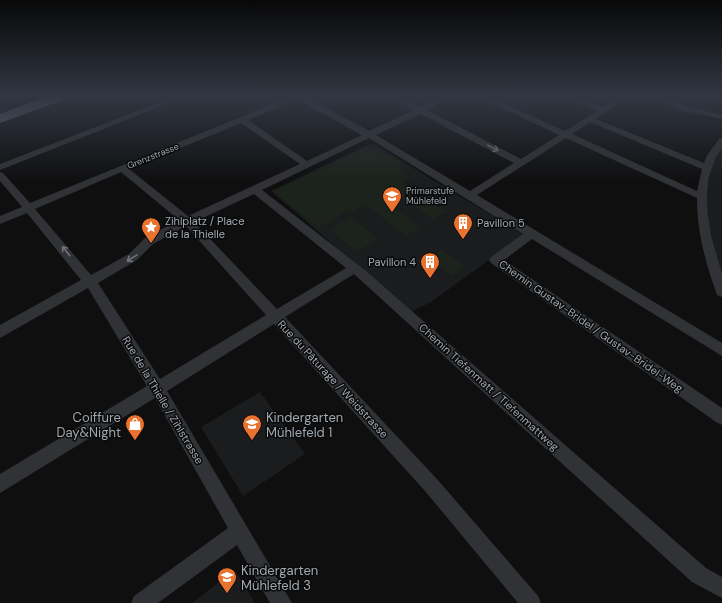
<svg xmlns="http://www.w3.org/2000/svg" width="722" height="603" font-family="'DM Sans',sans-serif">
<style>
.built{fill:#1b1c1d}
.green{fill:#1c231c}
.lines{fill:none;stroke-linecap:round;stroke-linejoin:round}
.street{fill:#303235;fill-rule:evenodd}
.highway{fill:#5c6266;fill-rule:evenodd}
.oneway{stroke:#6e7479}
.labels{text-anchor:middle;stroke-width:3;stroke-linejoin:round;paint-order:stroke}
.far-street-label{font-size:9px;fill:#a1aab1;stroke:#0a0a0b}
.far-poi-label{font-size:9px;fill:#a1aab1;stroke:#0a0a0b;text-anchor:start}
.poi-label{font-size:11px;fill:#a1aab1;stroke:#0a0a0b;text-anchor:start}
.street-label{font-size:11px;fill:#a1aab1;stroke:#0a0a0b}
.near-poi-label{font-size:13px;fill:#a1aab1;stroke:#0a0a0b;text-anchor:start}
</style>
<rect width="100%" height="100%" fill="#0f0f10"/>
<path class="built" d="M374,144L524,235L431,302L411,312L271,191L367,145Z
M722,147V278L709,225L707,194L710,169Z
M260,392L305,454L243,496L201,427Z
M235,570L255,603H192L215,585Z"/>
<path class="green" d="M367,147C378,153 388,155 399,161L403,173L410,177L402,182L447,211L433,219L390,191L381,196L385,199L383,200L420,227L406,236L366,204L351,212L348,210L318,228L273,191Z
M351,217L378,239L357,252L329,229Z
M442,250L465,266L452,276L429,260Z"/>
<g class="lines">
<path class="street" d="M176,96H187L0,170V164Z
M292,96H304L369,131L414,110L390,96H400L421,107L444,96H454L427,110L521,159L559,135L477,96H487L565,131L597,111L564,96H575L603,107L620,96H629L596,119L704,163L706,157L719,139L722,138V148L716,157L709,176L707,195L708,215L711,235L722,274V297L717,295L716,292C705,261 697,231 697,198L566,138L477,195L722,343V356L532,239L504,260L722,408V425L716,422L491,263L489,260L491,257L523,234L369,138L262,190L366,271L706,568L722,577V598L692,582L354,274L285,317L437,479L538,596L541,603H518L425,491L274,324L167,391L292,603H270L237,545L158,603H131L134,596L228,528L155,398L0,493V474L147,386L88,288L0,338V325L81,280L27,213L0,224V216L22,207L0,181V172L3,173L30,203ZM298,100L362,135L307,161L248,120ZM421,114L514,163L470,191L376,135ZM590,122L702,169L697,191L572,134ZM241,123L300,164L188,216L129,169ZM121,172L179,220L145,238L129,254L91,275L35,209ZM254,194L346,268L277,309L194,222ZM186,226L266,315L160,379L98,283L137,260L153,244Z
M648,96H660L689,107L722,115V119L684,111Z
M716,96H722V102H719Z"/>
<path class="highway" d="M47,96L64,97L63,100L0,123V114Z"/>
</g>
<defs><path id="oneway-shaft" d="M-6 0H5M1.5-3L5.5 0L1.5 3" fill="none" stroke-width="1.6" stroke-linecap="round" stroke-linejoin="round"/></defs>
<g class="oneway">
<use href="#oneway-shaft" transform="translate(493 148) rotate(28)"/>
<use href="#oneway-shaft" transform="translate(66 251) rotate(-129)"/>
<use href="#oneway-shaft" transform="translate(132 258) rotate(148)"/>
</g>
<linearGradient id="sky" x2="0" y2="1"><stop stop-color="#080809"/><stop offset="0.53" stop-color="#313742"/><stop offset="1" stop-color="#313742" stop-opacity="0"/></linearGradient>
<rect width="722" height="181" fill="url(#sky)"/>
<defs>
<symbol id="school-pin" viewBox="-11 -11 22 30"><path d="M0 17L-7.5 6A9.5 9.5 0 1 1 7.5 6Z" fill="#e9722e" stroke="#0a0a0b"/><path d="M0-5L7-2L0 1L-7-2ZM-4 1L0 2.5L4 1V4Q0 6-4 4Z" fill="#fff"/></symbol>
<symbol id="building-pin" viewBox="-11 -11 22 30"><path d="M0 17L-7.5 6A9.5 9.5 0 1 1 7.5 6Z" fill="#e9722e" stroke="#0a0a0b"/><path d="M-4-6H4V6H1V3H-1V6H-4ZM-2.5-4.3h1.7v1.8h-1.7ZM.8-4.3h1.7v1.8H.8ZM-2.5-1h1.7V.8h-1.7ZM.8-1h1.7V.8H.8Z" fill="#fff"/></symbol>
<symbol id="sight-pin" viewBox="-11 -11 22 30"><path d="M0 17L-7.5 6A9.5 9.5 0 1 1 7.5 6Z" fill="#e9722e" stroke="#0a0a0b"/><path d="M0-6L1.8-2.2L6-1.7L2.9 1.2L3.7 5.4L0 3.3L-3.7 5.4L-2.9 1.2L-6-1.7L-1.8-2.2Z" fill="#fff"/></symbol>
<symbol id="shop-pin" viewBox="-11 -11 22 30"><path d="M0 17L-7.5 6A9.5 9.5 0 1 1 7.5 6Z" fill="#e9722e" stroke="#0a0a0b"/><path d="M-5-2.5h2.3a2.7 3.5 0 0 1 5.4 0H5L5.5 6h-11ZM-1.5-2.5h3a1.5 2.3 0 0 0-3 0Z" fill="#fff"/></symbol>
</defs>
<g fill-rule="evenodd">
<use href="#school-pin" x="381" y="185" width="22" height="30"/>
<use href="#building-pin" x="452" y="212" width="22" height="30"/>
<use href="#sight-pin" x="140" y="216" width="22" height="30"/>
<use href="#building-pin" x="419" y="251" width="22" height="30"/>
<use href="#shop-pin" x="124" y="413" width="22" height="30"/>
<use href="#school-pin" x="241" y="413" width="22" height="30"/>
<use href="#school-pin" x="216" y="566" width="22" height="30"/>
</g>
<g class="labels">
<g class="far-street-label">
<text transform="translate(153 156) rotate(-22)" y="3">Grenzstrasse</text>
</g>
<g class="far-poi-label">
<text x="406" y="194">Primarstufe<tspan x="406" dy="10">Mühlefeld</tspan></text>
</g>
<g class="poi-label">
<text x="165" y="225">Zihlplatz / Place<tspan x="165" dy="13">de la Thielle</tspan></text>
<text x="477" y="227">Pavillon 5</text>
<text x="416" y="266" text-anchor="end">Pavillon 4</text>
</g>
<g class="street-label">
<text transform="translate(591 326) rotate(35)" y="4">Chemin Gustav-Bridel / Gustav-Bridel-Weg</text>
<text transform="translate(333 379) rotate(47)" y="4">Rue du Pâturage / Weidstrasse</text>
<text transform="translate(489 387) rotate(42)" y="4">Chemin Tiefenmatt / Tiefenmattweg</text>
<text transform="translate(163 400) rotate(59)" y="4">Rue de la Thielle / Zihlstrasse</text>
</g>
<g class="near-poi-label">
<text x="121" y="422" text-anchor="end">Coiffure<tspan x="121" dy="15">Day&amp;Night</tspan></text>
<text x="266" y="422">Kindergarten<tspan x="266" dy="15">Mühlefeld 1</tspan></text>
<text x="241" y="575">Kindergarten<tspan x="241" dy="15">Mühlefeld 3</tspan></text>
</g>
</g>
</svg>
